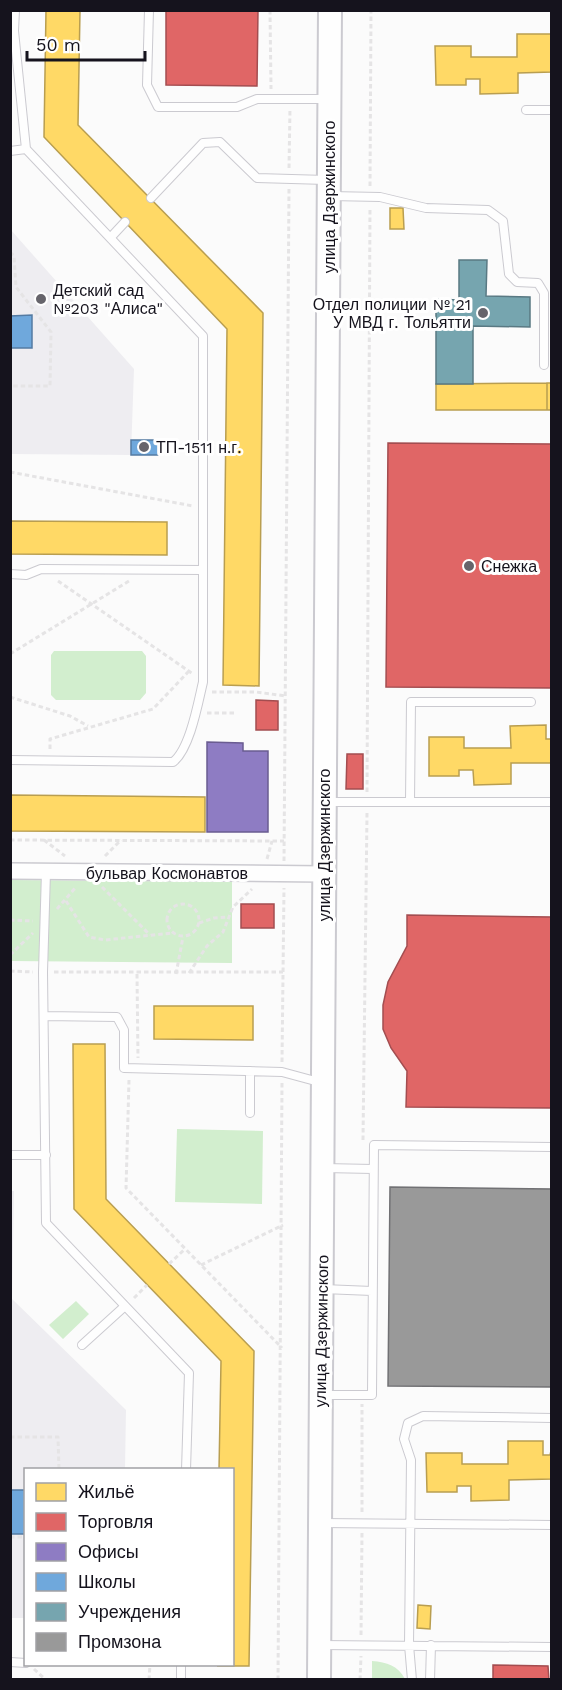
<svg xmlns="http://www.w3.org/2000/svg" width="562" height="1690" font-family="'Work Sans',sans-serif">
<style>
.built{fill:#eeedf1}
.green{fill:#d2eece}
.homes{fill:#ffd966;stroke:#b99e50;stroke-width:1.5}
.shops{fill:#e06666;stroke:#a34d50;stroke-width:1.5}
.offices{fill:#8e7cc3;stroke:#6a5c91;stroke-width:1.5}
.schools{fill:#6fa8dc;stroke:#547ba3;stroke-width:1.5}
.public{fill:#76a5af;stroke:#597983;stroke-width:1.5}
.industry{fill:#999;stroke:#717174;stroke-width:1.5}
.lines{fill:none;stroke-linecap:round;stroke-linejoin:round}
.service-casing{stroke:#cbcad0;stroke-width:10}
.minor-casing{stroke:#cbcad0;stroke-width:18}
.secondary-casing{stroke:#cbcad0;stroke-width:26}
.path{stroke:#e5e4e5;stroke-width:3;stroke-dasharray:4.5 3;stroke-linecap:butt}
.service{stroke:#fefefe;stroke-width:8}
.minor{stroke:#fefefe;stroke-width:15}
.secondary{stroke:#fefefe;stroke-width:22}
.poi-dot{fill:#66646b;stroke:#fff;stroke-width:2}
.labels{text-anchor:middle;stroke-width:6;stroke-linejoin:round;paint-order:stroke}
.street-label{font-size:16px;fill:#15131d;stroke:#fff}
.poi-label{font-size:16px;fill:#15131d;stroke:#fff;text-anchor:start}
</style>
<rect width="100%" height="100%" fill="#fbfbfb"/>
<path class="built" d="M10,229L134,369L131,455L11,454Z
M11,1191H14L12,1299L126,1410L125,1469L26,1470L25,1618H11Z"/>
<path class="green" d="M54,651H142L146,656V693L140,700H56L51,695V655Z
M11,880L232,882V963L11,961Z
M177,1129L263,1131L262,1204L175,1202Z
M76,1301L89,1314L63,1339L49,1325Z
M372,1661C387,1662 398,1666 405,1679H372Z"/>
<path class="homes" d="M46,10H80L78,125L263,313L259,686L223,685L227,329L44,137Z
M517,34H552V72L518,73V93L480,94V79H466V85H436L435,46H471V57H517Z
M390,208H403L404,229H390Z
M547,383H552V410H547Z
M547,383V410H436V384Z
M10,521L167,522V555L10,554Z
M546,725V739H552V763H511V784L474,785L473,770H459V776H429V737H464V748H511L510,726Z
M10,795L205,797V832L10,831Z
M154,1006H253V1040L154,1039Z
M73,1044H105L106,1199L254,1351L249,1666H217L232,1664V1470H219L221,1361L74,1209Z
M508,1441H543V1455H550L552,1447V1479L509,1480V1500L471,1501V1486H457V1492H427L426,1453H462V1464H508Z
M418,1605L431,1606L430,1629L417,1628Z"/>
<path class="shops" d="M166,10H258L257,86L166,85Z
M388,443L552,444V688L386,687Z
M256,700L278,701V730H256Z
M347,754H363V789H346Z
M241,904H274V928H241Z
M407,915L552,917V1108L406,1107L407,1071L391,1048L383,1029V1005L388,982L407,946Z
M493,1665L548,1666L549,1680H493Z"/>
<path class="offices" d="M207,742L243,743V751H268V832H207Z"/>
<path class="schools" d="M32,315V348H10V316Z
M131,440H158V455H131Z
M10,1490H26V1534H10Z"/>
<path class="public" d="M459,260H487L486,296L530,297V327L473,326V384H436V299L459,300Z"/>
<path class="industry" d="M390,1187L552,1189V1387L388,1386Z"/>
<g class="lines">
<defs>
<path id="service" d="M149,10L147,85L158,107H237L257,99H328
M526,110H552
M10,151L26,149
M330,196L380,197L426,208L488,210L503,221L509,274L517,282L538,283L544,293V365
M151,198L203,143L220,142L257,178L326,180
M111,237L125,222
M10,574L26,575L41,569L203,570
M10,760L173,762C190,749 198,703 203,682V336L26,149L14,31L15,10
M328,802H552
M410,802L411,702H531
M46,872L43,972L46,1223L189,1373L186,1470
M44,1016L117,1017L124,1030V1068L282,1072L319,1082
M250,1113V1071
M10,1155H46
M324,1168L373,1169
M323,1289L372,1291
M82,1345L125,1306
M324,1395H372L374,1145L552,1147
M321,1523L552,1525
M320,1645L552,1647
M10,1662L26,1663
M181,1680V1664
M412,1680L409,1645L411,1460L404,1439L408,1423L423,1416L552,1418
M430,1680L431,1645"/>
<path id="minor" d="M10,871L324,874"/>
<path id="secondary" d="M319,1680L330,10"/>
</defs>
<use href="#service" class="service-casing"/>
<use href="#minor" class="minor-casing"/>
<use href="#secondary" class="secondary-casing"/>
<path class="path" d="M270,10L271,89
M289,168L290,108
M370,186L371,10
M10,252L14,256L16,287L51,332L50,386H10
M10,472L193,506
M58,581L193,674
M10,654L129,581
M212,692H256L286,696
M10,697L70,716L88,726
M207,713H236
M50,749V739L153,709L189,671
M367,792L370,207
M10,840L284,841
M44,840L65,856
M105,856L121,840
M267,859L272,841
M284,861L289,189
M102,887L150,935
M66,901L89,937L105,940L172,933
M167 920a16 16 0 1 1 32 0a16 16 0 1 1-32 0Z
M57,909L76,887
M10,920L33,921
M199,923L214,918L229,917
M10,955L33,933
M10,971L33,972
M54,972H283
M189,973L207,946L223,932L233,907L252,889
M137,974L138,1058
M176,974L183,937
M282,1062L284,888
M129,1080L126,1188L282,1348
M363,1140L367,813
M169,1264L185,1249
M201,1265L283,1225
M134,1298L147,1285
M10,1437H58L59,1470
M362,1512V1404
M10,1537H26
M361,1635L362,1533
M34,1669L46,1680
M112,1680H131
M149,1680L150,1664
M278,1680L282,1083
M360,1680L361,1656"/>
<use href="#service" class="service"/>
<use href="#minor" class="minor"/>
<use href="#secondary" class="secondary"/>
</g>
<g class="poi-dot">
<circle cx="41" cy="299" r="6"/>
<circle cx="483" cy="313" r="6"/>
<circle cx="144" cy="447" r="6"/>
<circle cx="469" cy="566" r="6"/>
</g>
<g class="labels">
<g class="street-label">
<text transform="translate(329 197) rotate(-90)" y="6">улица Дзержинского</text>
<text transform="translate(324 845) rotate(-90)" y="6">улица Дзержинского</text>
<text x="167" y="879">бульвар Космонавтов</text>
<text transform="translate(321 1331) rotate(-89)" y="6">улица Дзержинского</text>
</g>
<g class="poi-label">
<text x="53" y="296">Детский сад<tspan x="53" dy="18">№203 "Алиса"</tspan></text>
<text x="471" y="310" text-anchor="end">Отдел полиции № 21<tspan x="471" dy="18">У МВД г. Тольятти</tspan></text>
<text x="156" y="453">ТП-1511 н.г.</text>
<text x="481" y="572">Снежка</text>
</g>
</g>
<rect width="562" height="1690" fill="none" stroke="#15131d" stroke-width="24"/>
<rect x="24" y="1468" width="210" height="198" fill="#ffffff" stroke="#a1a1a5" stroke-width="1.5"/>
<rect x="36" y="1483" width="30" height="18" fill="#ffd966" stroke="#a1a1a5" stroke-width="1.5"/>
<text x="78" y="1498" font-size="18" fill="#15131d">Жильё</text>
<rect x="36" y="1513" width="30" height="18" fill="#e06666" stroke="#a1a1a5" stroke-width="1.5"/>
<text x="78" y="1528" font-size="18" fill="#15131d">Торговля</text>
<rect x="36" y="1543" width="30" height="18" fill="#8e7cc3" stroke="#a1a1a5" stroke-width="1.5"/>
<text x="78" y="1558" font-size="18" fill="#15131d">Офисы</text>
<rect x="36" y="1573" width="30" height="18" fill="#6fa8dc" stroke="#a1a1a5" stroke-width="1.5"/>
<text x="78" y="1588" font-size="18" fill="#15131d">Школы</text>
<rect x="36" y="1603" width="30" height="18" fill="#76a5af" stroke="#a1a1a5" stroke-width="1.5"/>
<text x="78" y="1618" font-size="18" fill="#15131d">Учреждения</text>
<rect x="36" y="1633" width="30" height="18" fill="#999999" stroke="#a1a1a5" stroke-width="1.5"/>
<text x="78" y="1648" font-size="18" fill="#15131d">Промзона</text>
<path d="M27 51v9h118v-9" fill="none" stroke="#15131d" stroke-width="3"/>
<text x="36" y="51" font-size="18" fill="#15131d" stroke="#ffffff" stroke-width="4.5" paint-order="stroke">50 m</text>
</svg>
